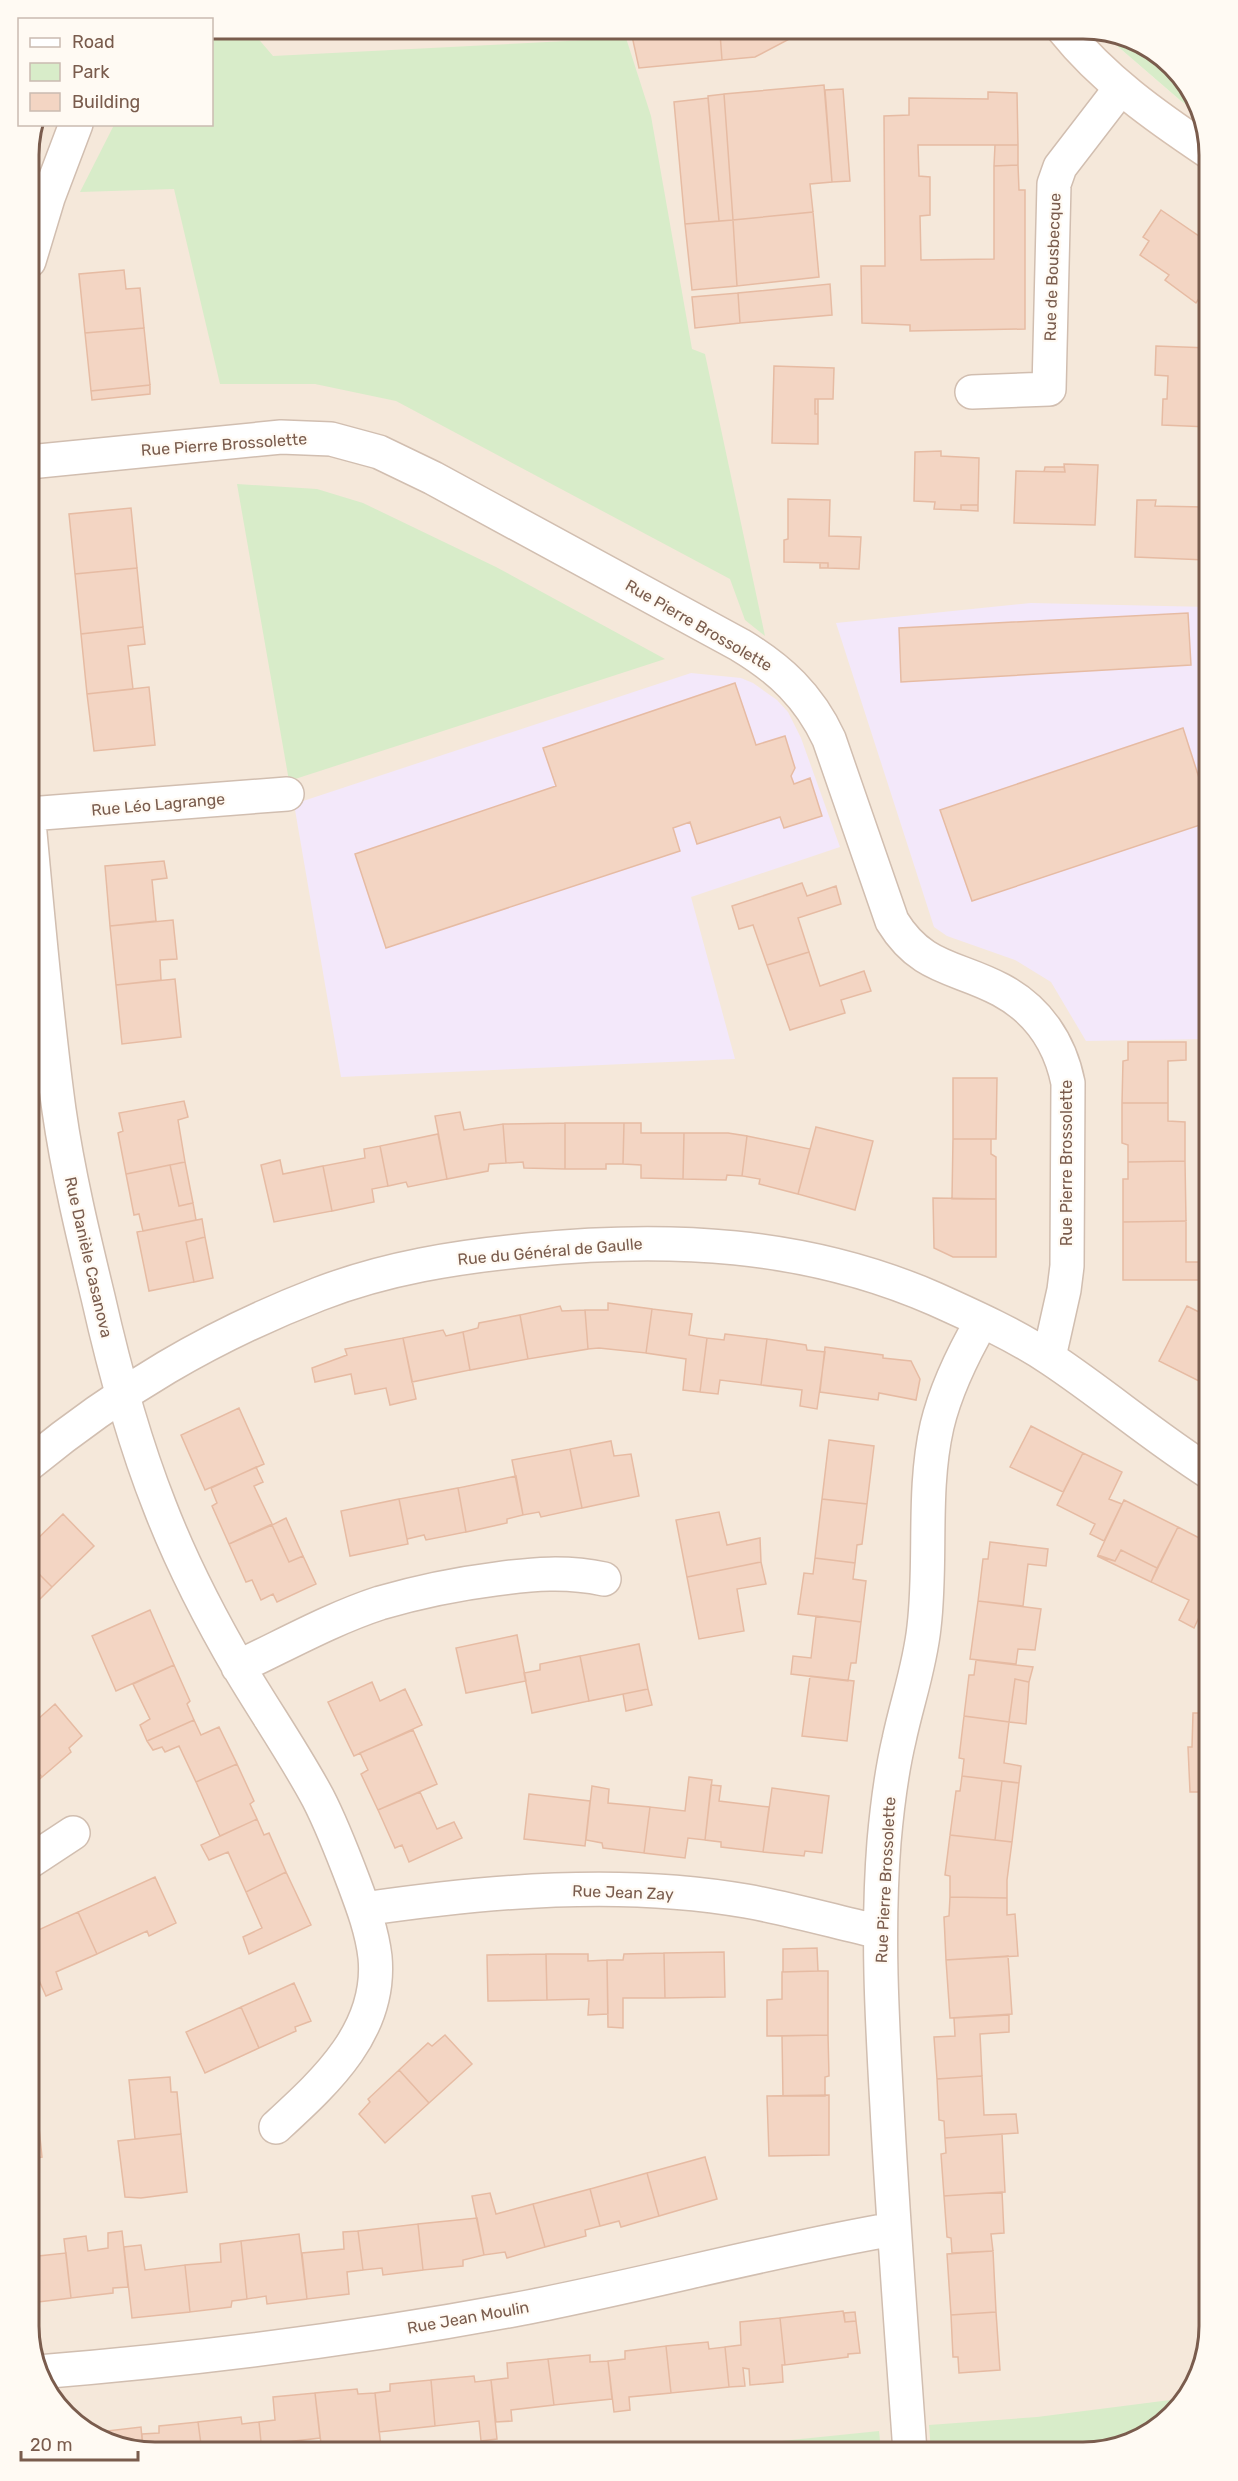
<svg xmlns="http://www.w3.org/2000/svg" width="1238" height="2481" font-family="Rubik,sans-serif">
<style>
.residential{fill:#f5e8da}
.education{fill:#f3e8fa}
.green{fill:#d8ecc9}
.building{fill:#f3d5c3;stroke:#e6bba3;stroke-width:1.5}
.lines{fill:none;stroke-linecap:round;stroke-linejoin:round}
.street-casing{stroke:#d1beb0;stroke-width:36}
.secondary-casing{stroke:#d6c0b0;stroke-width:36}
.street{stroke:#fff;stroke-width:33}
.secondary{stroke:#fff;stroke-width:33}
.labels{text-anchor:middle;stroke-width:4.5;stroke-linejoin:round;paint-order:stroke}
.street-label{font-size:16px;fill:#7a5c4d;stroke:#fffaf3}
.rim{fill:none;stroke:#7a5c4d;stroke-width:3}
</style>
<rect width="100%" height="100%" fill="#fdf6ec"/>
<path class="residential" d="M212,29H1092L1101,32L1181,101L1202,116L1209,155V2326L1188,2397L1131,2443L1083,2452H147L84,2431L38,2374L29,2326V147L34,125L212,124Z"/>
<path class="education" d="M1031,603L1209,607V1039L1086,1041L1051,982L1015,960L947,936L934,927L836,623Z
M691,673L741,678L753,683L777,700L788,712L801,738L840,847L691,897L735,1059L341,1077L294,804Z"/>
<path class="green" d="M212,29H250L273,56L626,38L651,116L692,349L705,354L765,636L745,620L730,579L396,401L315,384H220L174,189L80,192L114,125L212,124Z
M1101,32L1160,54L1200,107L1202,116L1181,101Z
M237,484L317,489L363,503L496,567L665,659L289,781Z
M1186,2398L1131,2443L1083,2452H931L929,2425L1037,2417Z
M879,2431L881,2452H674Z"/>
<path class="building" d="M731,29H794L797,35L755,57L722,60L720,33Z
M720,33L722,60L639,68L632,36Z
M824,85L832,182L810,184L813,212L733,220L724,94Z
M843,89L850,181L832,182L825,90Z
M988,92L1017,93L1018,145H918L919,176L930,177V215L920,216L921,260L994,259V166L1018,165L1019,190H1025V329L910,331V325L862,323L861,266H885L884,116L909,115V98L988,99Z
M724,94L733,220L719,221L708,96Z
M708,98L719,221L685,224L674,102Z
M995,145H1018V165L994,166Z
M1161,210L1209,243V296L1203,292L1196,303L1165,280L1169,275L1140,255L1149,241L1143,237Z
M813,212L819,277L737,286L733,220Z
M733,220L737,286L692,290L685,224Z
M124,270L126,289L140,288L144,328L85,333L79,274Z
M830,284L832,315L740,323L738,293Z
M738,293L740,323L695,328L692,297Z
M144,328L150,385L91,391L85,333Z
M1156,346L1209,348V427L1162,425L1163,399H1167L1168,376L1155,375Z
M774,366L834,368L833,399H815V414H818V444L772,443Z
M150,385V394L92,400L91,391Z
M815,399H818V414H815Z
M941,451V456L979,458L978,505H961V510L934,509L935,502L914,501L915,452Z
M1064,464L1098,465L1095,525L1014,523L1016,471L1065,472Z
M1045,467H1064L1065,472H1044Z
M1205,478H1209L1206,560L1135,557L1137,500H1156L1155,506L1204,507Z
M788,499L830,500L829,536L861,537L859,569L828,568V563L784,562V540L788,539Z
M961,505H978V511L961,510Z
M131,508L137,568L75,574L69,514Z
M820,563H828V568H820Z
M137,568L143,627L81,634L75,574Z
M1188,613L1191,665L901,682L899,628Z
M143,627L145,644L128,646L133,689L87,694L81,634Z
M735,683L756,745L785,736L795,768L791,776L794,784L810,778L822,816L784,828L780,817L697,844L690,822L673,828L680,851L386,948L355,854L556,786L543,748Z
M149,687L155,745L94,751L87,694Z
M1183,728L1209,809V822L972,901L940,810Z
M164,861L167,878L152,880L156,921L110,926L105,866Z
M802,883L807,896L836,886L841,904L798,918L809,952L767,965L753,925L739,929L732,906Z
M173,920L177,959L160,960L161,980L116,985L110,926Z
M809,952L820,986L864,971L871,991L841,1000L845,1013L790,1030L767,965Z
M175,979L181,1037L122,1044L116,985Z
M1128,1042H1186V1060L1168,1061V1103H1122L1123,1061L1128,1060Z
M953,1078H997L996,1139H953Z
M184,1101L188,1117L178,1120L185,1162L126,1174L118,1133L123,1131L119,1113Z
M1122,1103H1168V1121L1185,1122V1161L1128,1162V1145L1122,1143Z
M460,1112L464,1130L503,1124L506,1163L489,1164L488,1171L447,1179L435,1116Z
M565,1123V1169L524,1168L523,1162L506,1163L503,1124Z
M565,1123H624L623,1164H606V1169H565Z
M624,1123H641V1133H684L683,1179L641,1178V1165L623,1164Z
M816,1127L873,1141L855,1210L798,1194Z
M684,1133H728L747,1136L742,1176L727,1175L726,1180L683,1179Z
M438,1134L447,1179L408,1187L406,1182L388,1186L380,1146Z
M747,1136L810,1149L798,1194L759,1184L760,1179L742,1176Z
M953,1139H991V1154L996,1157V1199H952Z
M380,1146L388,1186L372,1189L374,1202L332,1211L323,1166L365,1158L364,1149Z
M280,1160L283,1174L323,1166L332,1211L274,1222L261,1165Z
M1185,1161L1186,1221L1123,1222V1179H1128V1162Z
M185,1162L193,1203L179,1206L170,1165Z
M170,1165L179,1206L193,1203L196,1220L143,1231L139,1214L134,1215L126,1174Z
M933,1198L996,1199V1257H953L934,1248Z
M202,1219L205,1237L186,1242L194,1282L149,1291L137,1232Z
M1186,1221V1262H1209V1280H1123V1222Z
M205,1237L213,1278L194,1282L186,1242Z
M608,1303L652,1309L646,1353L599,1348L588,1349L585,1310H608Z
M560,1306L562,1311L585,1310L588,1349L528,1359L520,1315Z
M1187,1306L1209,1317V1386L1159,1361Z
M652,1309L692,1314L689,1335L707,1338L700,1392L683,1390L686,1359L646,1353Z
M520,1315L528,1359L470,1370L463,1332L478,1328L479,1323Z
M443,1330L446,1336L463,1332L470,1370L412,1382L403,1338Z
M725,1334L767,1339L761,1385L720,1380L718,1394L700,1392L707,1338L724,1340Z
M403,1338L416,1399L390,1405L386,1388L355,1394L351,1374L315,1382L312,1368L347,1355L345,1349Z
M767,1339L806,1345L807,1350L825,1352L817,1409L800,1406L802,1390L761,1385Z
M825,1347L883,1355V1358L911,1361L920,1379L916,1400L879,1393L878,1400L820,1392Z
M239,1408L264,1464L205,1490L181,1435Z
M1031,1426L1083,1453L1063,1492L1010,1467Z
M829,1440L874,1446L867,1504L822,1499Z
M611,1441L614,1456L631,1454L639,1496L582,1508L570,1449Z
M570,1449L582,1508L541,1517L539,1512L523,1515L512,1460Z
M1083,1453L1122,1472L1109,1499L1122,1504L1104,1541L1090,1534L1095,1524L1057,1505Z
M256,1467L263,1482L254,1486L272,1524L229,1544L212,1506L217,1503L211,1488Z
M516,1476L523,1515L507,1519V1523L466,1532L458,1488Z
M458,1488L466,1532L426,1540L424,1535L407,1539L399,1499Z
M399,1499L408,1544L350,1556L341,1511Z
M822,1499L867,1504L862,1544L857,1545L855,1563L815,1558Z
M1124,1500L1178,1527L1157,1568L1121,1550L1115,1561L1098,1555Z
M719,1512L727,1545L760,1538L761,1562L687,1577L676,1520Z
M63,1514L94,1546L52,1587L29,1564V1547Z
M286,1518L303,1556L289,1562L272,1525Z
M272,1525L289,1562L303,1556L316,1584L277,1602L273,1594L261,1600L252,1580L246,1582L229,1544Z
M1178,1527L1209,1543V1596L1194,1628L1179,1620L1189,1600L1151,1582Z
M990,1542L1048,1549L1046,1566L1028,1564L1023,1606L978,1601L983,1559H988Z
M1121,1550L1157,1568L1151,1582L1097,1556L1115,1561Z
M815,1558L855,1563L853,1579L866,1581L861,1622L798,1614L804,1573L813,1574Z
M761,1562L766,1584L737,1589L744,1631L699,1639L687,1577Z
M29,1564L52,1587L29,1610Z
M978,1601L1041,1609L1035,1650L1018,1649L1016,1664L970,1659Z
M150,1610L174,1665L116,1691L92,1636Z
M816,1616L861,1622L856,1663H851L848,1681L791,1674L793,1656L811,1658Z
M517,1635L526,1681L466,1693L456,1648Z
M639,1644L648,1689L589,1701L580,1656Z
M580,1656L589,1701L532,1713L524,1673L540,1670V1664Z
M976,1660L1033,1667L1029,1682L1015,1679L1009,1722L964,1716L969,1675H974Z
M174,1665L190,1701L187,1704L194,1720L147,1741L140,1725L150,1719L133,1684Z
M810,1676L854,1681L847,1741L802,1736Z
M1015,1679L1029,1682L1026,1724L1009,1722Z
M372,1682L380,1701L405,1689L422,1725L354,1756L328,1702Z
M648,1689L652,1705L626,1711L623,1694Z
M55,1704L82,1736L69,1748L71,1752L42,1777L29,1762V1727Z
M1193,1713H1209V1792H1190L1188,1747H1192Z
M964,1716L1009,1722L1004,1763L1021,1766L1019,1783L962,1776L964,1759L959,1758Z
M194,1720L201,1735L219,1727L237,1764L196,1782L179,1746L165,1752L162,1747L153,1750L147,1741Z
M413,1730L437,1784L378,1810L361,1774L368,1770L360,1753Z
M29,1762L42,1777L29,1788Z
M237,1764L254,1801L250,1804L257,1819L220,1836L196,1782Z
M962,1776L1002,1781L995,1840L950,1835L956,1791H960Z
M689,1777L712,1780L705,1840L688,1838L685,1858L644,1853L650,1807L685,1811Z
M1002,1781L1019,1783L1012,1842L995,1840Z
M711,1785L721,1786L719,1801L769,1807L763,1852L721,1847V1842L705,1840Z
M592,1786L609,1789L608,1803L650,1807L644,1853L603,1848L602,1843L586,1840Z
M772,1788L829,1796L822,1853L805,1851L804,1856L763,1852Z
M420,1792L437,1829L454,1822L462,1838L409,1862L402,1845L395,1848L378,1810Z
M529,1794L590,1801L585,1846L524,1839Z
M257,1819L264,1835L269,1833L286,1872L246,1892L228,1852L209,1860L201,1845Z
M950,1835L1012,1842L1007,1880V1898L950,1897V1876L945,1875Z
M286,1872L311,1925L249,1954L243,1937L262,1928L246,1892Z
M155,1877L176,1923L149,1936L147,1931L97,1954L78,1912Z
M950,1897L1007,1898V1915L1015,1914L1018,1956L946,1960L944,1917L949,1916Z
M78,1912L97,1954L56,1972L62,1989L46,1996L29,1958V1939L38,1935L36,1931Z
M817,1948L818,1971L783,1972V1949Z
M724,1952L725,1997L665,1998L664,1953Z
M664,1953L665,1998H623V2028L608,2027L607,1960H623L624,1954Z
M546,1954L547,2000L488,2001L487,1955Z
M546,1954H588V1961L607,1960L608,2014L588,2015L589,1999L547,2000Z
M1008,1956L1012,2014L950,2018L946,1960Z
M29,1958L38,1980L29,1984Z
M818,1971H828V2035L767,2036V2000L782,1999V1972Z
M294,1983L311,2021L295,2027L296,2031L259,2048L241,2007Z
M241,2007L259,2048L205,2073L186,2032Z
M1009,2015V2032L980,2034L982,2076L937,2079L934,2037L955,2036L954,2018Z
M445,2035L472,2064L429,2103L399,2070L428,2043L432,2046Z
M828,2035L829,2076L825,2077V2096H783L782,2036Z
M29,2058H31L35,2092L29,2093Z
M399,2070L429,2103L385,2143L359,2114L370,2102L368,2099Z
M982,2076L984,2115L1016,2114L1018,2133L945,2138L944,2121L939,2120L937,2079Z
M170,2077L171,2092H177L181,2134L135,2139L129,2080Z
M35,2092L38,2118L29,2119V2093Z
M829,2095V2155L769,2156L767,2096Z
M38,2118L42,2157L29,2159V2119Z
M181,2134L187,2192L141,2198L125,2197L118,2141Z
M1002,2134L1005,2192L944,2196L941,2154L946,2153L945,2138Z
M705,2157L717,2199L659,2216L647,2173Z
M647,2173L659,2216L621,2227L619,2221L600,2226L590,2189Z
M590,2189L600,2226L585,2230L586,2236L545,2247L533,2204Z
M1002,2192L1004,2233L991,2234L993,2251L952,2253L951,2238L947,2237L944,2196Z
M490,2193L496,2214L533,2204L545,2247L507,2258L505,2252L484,2255L472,2196Z
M477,2218L484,2255L463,2260V2266L423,2270L418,2224Z
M418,2224L423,2270L383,2275L382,2268L363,2270L358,2231Z
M122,2231L128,2287L113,2288V2293L71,2298L64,2239L86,2236L88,2251L108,2248V2233Z
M358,2231L363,2270L347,2272L349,2294L307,2299L302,2253L344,2249L343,2232Z
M299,2234L307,2299L267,2304L266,2296L247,2299L241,2241Z
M241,2241L247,2299L232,2301L231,2307L190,2312L185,2265L221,2262L220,2244Z
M141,2245L145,2270L185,2265L190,2312L132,2318L124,2247Z
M993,2251L996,2312L951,2315L947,2254Z
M66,2253L71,2298L30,2303L29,2257Z
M843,2311L845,2322L856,2321L860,2353L848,2354V2357L785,2365L780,2318Z
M855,2312L856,2321L845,2322L844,2313Z
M996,2312L1000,2370L959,2373L958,2357H953L951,2315Z
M780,2318L785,2365H782L783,2382L750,2385L749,2369L743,2368L745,2386L729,2387L725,2347L741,2345L740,2322Z
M708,2342L709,2349L725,2347L729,2387L671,2393L666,2346Z
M666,2346L671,2393L629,2397L630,2410L614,2412L608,2361L625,2359V2351Z
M590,2355V2362L608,2361L612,2399L554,2405L548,2359Z
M548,2359L554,2405L511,2410L512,2421L496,2422L491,2380L508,2378L507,2363Z
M474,2376L475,2382L491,2380L497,2439L481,2441L479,2421L435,2426L431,2380Z
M431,2380L435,2426L379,2432L375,2393L390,2391V2384Z
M357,2389L358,2394L375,2393L381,2447L322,2452L315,2393Z
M315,2393L320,2438L278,2443L279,2452H262L259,2422L275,2420L273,2397Z
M241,2417L242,2424L259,2422L262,2452H202L198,2422Z
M198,2422L202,2452L143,2451L142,2434L159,2433V2426Z
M141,2427L143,2451L90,2433Z"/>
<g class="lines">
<defs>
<path id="street" d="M29,261L48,198L76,124
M972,392L1049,389L1054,184L1060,167L1120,89
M29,462L281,437L331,439L379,452L433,478L740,645C780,669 809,696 829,739L892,921C922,970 956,966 1001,990C1038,1010 1060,1043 1068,1083L1067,1266L1064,1290L1049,1357
M29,814L287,794
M29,822C38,918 46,1015 59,1110C68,1173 83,1235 98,1297C114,1368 133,1439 160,1507C182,1564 210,1618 241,1671C266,1713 295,1755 318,1798C332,1825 343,1854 354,1883C363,1907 372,1931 375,1957C382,2031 325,2082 276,2127
M29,1464C118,1391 210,1336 319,1294C386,1268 456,1257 528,1250C667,1236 805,1242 935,1299C975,1317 1015,1335 1051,1359C1105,1395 1154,1437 1209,1472
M238,1667C285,1645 331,1619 380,1603C418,1592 456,1584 496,1579C533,1574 566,1571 604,1579
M29,1862L73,1833
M364,1909C489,1891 621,1879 746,1901C791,1909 836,1922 880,1932
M38,2372C196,2359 357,2339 513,2310C641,2286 766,2251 894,2229
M910,2452C902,2337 893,2222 887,2107C882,2019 877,1931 884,1842C887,1808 891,1774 899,1740C907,1702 920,1666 924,1627C932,1561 922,1492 937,1426C946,1388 963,1354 982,1321"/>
<path id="secondary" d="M1063,29C1103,79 1155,116 1209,152"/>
</defs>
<use href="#street" class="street-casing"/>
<use href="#secondary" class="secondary-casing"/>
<use href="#street" class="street"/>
<use href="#secondary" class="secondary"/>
</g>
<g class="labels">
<g class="street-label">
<text transform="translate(1052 267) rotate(-88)" y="6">Rue de Bousbecque</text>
<text transform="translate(224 444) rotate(-4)" y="6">Rue Pierre Brossolette</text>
<text transform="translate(699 625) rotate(30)" y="6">Rue Pierre Brossolette</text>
<text transform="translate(158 804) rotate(-5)" y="6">Rue Léo Lagrange</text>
<text transform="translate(1066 1163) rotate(-90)" y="6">Rue Pierre Brossolette</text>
<text transform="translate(550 1251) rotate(-5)" y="6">Rue du Général de Gaulle</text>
<text transform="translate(89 1257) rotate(77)" y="6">Rue Danièle Casanova</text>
<text transform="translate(885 1880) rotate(-87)" y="6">Rue Pierre Brossolette</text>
<text transform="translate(623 1892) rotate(2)" y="6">Rue Jean Zay</text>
<text transform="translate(468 2317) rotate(-10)" y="6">Rue Jean Moulin</text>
</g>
</g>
<path d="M0 0H1238V2481H0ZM155 39H1083A116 116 0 0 1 1199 155V2326A116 116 0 0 1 1083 2442H155A116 116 0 0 1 39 2326V155A116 116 0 0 1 155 39Z" fill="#fffaf3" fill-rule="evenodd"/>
<path class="rim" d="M155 39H1083A116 116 0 0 1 1199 155V2326A116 116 0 0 1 1083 2442H155A116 116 0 0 1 39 2326V155A116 116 0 0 1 155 39Z"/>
<rect x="18" y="18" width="195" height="108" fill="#fffaf3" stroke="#cabbb1" stroke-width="1.5"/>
<rect x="30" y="38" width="30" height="9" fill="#ffffff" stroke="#cabbb1" stroke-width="1.5"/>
<text x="72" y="48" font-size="18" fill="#7a5c4d">Road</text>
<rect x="30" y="63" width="30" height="18" fill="#d8ecc9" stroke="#cabbb1" stroke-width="1.5"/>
<text x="72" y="78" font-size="18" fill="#7a5c4d">Park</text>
<rect x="30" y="93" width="30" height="18" fill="#f3d5c3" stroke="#cabbb1" stroke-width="1.5"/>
<text x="72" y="108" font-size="18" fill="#7a5c4d">Building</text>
<path d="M21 2451v9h117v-9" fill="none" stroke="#7a5c4d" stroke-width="3"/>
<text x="30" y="2451" font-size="18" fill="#7a5c4d" stroke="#fffaf3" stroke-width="4.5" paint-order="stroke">20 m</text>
</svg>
